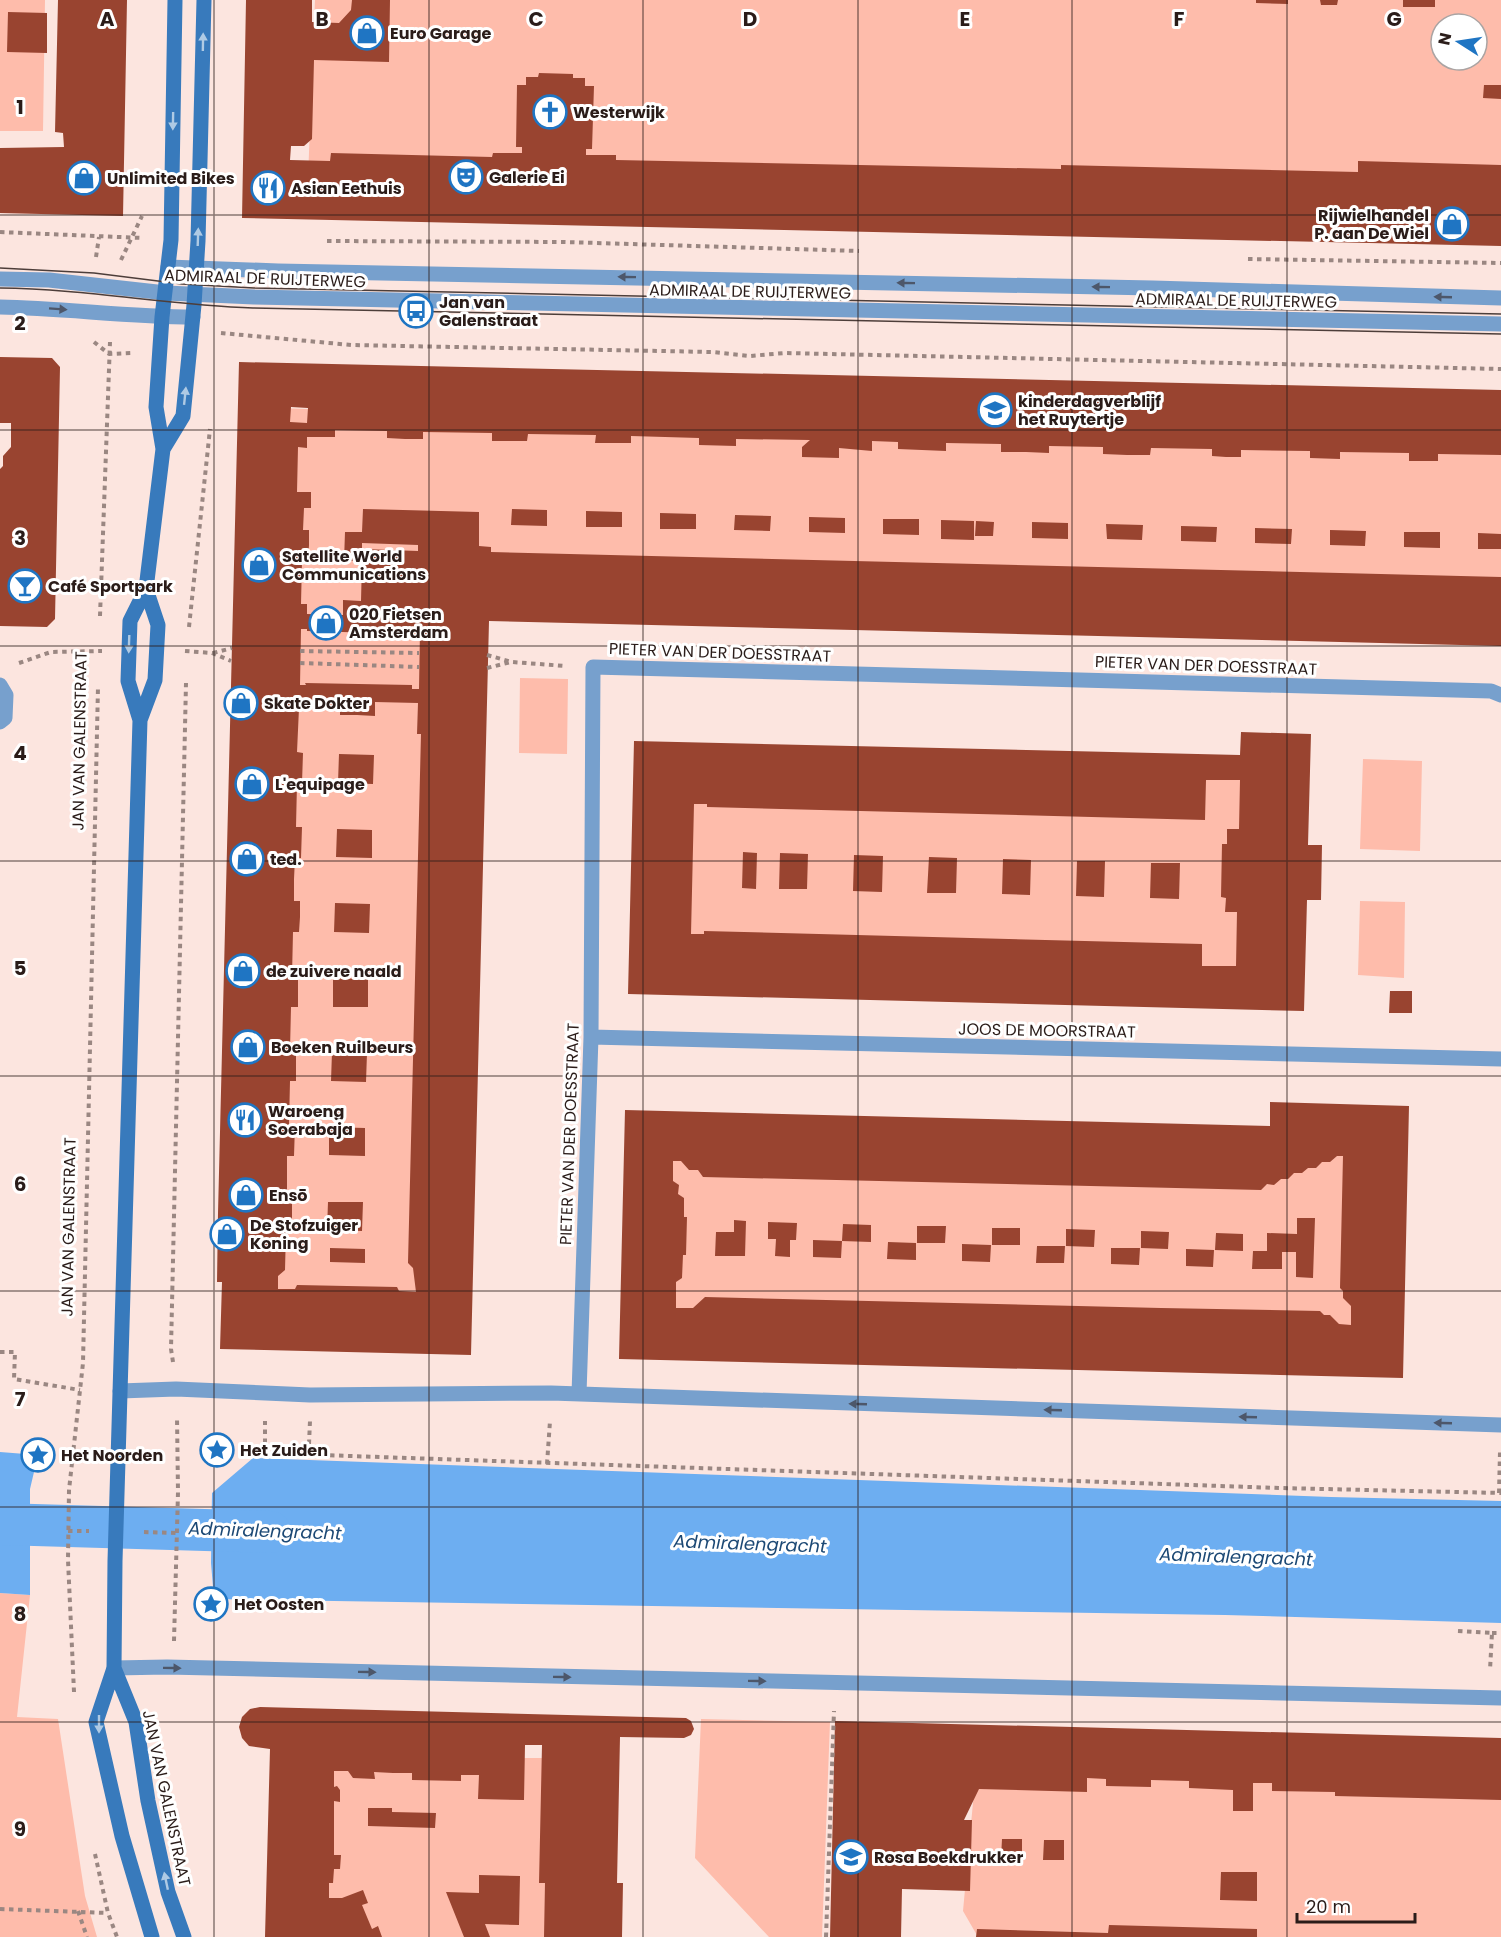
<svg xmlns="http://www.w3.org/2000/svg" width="1501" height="1937" font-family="Poppins,sans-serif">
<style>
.green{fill:#febcab;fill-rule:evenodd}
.water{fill:#6daef1}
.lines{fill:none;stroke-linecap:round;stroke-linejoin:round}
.canal{stroke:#6daef1;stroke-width:42}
.building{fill:#994430;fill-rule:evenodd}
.path{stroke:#9a8782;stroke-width:4;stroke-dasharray:4.5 4.5;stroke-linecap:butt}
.service{stroke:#77a0cd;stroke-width:15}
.minor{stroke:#77a0cd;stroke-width:15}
.tertiary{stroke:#77a0cd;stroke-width:15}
.secondary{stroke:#387abc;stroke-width:15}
.tram{stroke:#4d3e3a;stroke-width:1.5}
.oneway{fill:#afcae4}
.oneway2{fill:#4d576a}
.grid{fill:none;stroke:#2a1c19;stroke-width:1.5;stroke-opacity:0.55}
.labels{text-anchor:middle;stroke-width:6;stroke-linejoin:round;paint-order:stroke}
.poi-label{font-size:16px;font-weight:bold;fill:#2a1c19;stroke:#fff;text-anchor:start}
.street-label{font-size:16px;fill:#2a1c19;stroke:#fff}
.water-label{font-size:18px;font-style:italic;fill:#1c4975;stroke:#fff}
.grid-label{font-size:20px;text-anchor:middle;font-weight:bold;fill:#2a1c19;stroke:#fff;stroke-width:6;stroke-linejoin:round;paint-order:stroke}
</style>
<rect width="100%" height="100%" fill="#fce5df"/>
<path class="green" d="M0,0H45L43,131H0Z
M315,0H1501V189L308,178ZM1441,24H1477V60H1441Z
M276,408L1501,445V590L445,567L433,1304L260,1301Z
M520,678L568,679L567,754L519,753Z
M1363,759L1422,761L1420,851L1360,849Z
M1199,772L1246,775L1243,975L681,937L683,802Z
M1360,901L1405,902L1404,978L1358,975Z
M1343,1137L1357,1333L662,1314L664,1152Z
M0,1593L30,1595L17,1717L58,1719L85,1896L97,1937H0Z
M701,1719L830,1722L822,1937H769L695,1858Z
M326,1758H561L582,1937H316Z
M976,1770L1501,1787V1937H978L963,1911Z"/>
<path class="water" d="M0,1452L38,1455L30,1489V1595L0,1593Z
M253,1458L1331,1497L1501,1501V1623L1225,1615L214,1599L211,1563L212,1493Z"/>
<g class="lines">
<path class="canal" d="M0,1524L270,1532"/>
</g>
<path class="building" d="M58,0H127L123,216L0,213V148L64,147L63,133L55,132Z
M246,0H312V22L339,23L351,10L352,0H390L389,62L314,60L312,139L304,146H291L290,160L330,161L331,153L492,157L493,153H522V147H516L517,85H526V77H538L539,73L573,74V78H585V86H594L592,149H586V155H616V160L1061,169V165L1358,172V161L1501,165V246L242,218Z
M1256,0H1288V4L1256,3Z
M1320,0H1338L1337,5H1321Z
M1403,0H1435V7H1403Z
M8,12L47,13V53L7,52Z
M1484,85H1501V99L1483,98Z
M0,357L52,358L60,367L55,619L47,627L0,626V469L3,466V456L11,447V423H0Z
M239,362L1501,390V455L1438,454V461H1409V453L1340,452V459L1310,458V451L1241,450V457H1226L1212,456V449L1151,448L1150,455H1127L1103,454V447L1049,446V453L1026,452H1001V444L946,443V451L898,449V442L872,441V451L839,448V458L802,457V447L810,440L736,439V446L699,445V438L631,436V443H595L596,435L528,434L527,441H492V433L423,432V439H405L387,438V431L335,430V437H307V448L298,447L297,492H311V508H304L303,530H309V545L308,561H302L301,604H307V614L343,615V600L361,601L362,561H344L345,532H362L363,509L403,510L479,512V546L491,547V552L1501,577V646L489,621L471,1355L220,1349L222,1282H217L218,1213ZM291,407L308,408L307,423L290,422ZM362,543L418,545V551L362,549ZM301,629H307V631L413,634V630H420L419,689H412V685L305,683L306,685H300ZM304,700L340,701V715H357L375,716V702L418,703L417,734H421L408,1263L413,1268L416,1292L399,1291L397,1287L297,1285L295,1289H278V1276L285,1270L286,1230H292V1200H287V1156H294L295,1125H289L290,1081H296V1051L290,1050L291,1007H298V976H292L293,932H299L300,917V901H294V879L295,858H301L302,827H296L297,783H302L303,753L297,752L299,708L305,709Z
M512,509L547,510V526L511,525Z
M586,511L622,512V527H586Z
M660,513L696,514V529H660Z
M735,515L771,516L770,531L734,530Z
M809,517L845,518V533L809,532Z
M883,519H919V535L883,534Z
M941,520L974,521V540L941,539Z
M976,521L994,522L993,536H975Z
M1032,522L1068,523V539L1032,538Z
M1106,524L1143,525L1142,540L1107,539Z
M1181,526L1217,527L1216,542L1181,541Z
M1255,528L1292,529L1291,544L1255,543Z
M1330,530L1366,531L1365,546L1330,545Z
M1404,532H1440V548L1404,547Z
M1478,533L1501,534V549H1478Z
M1241,732L1311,734L1308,845H1322L1321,900H1307L1304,1011L628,994L634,741L1240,755ZM1206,780H1240L1239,829H1227V844H1222L1221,897L1226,898L1225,912H1237L1236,966H1202V944L704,931V934H691L694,804H707V807L1205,820Z
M339,754L374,755L373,784L338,783Z
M337,829L372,830V858L336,857Z
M743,852L757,853L756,889L742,888Z
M780,853L808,854L807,889H779Z
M854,855L883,856L882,892L853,891Z
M929,857L957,858L956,893H927Z
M1003,859L1031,860L1030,895L1002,894Z
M1077,861H1105L1104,897L1076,896Z
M1151,863H1180L1179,899L1150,898Z
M335,903L370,904L369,933L334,932Z
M333,978L368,979V1007H333Z
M1390,991H1412V1013H1389Z
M332,1052L367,1053L366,1082L331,1081Z
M1270,1102L1409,1106L1403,1378L619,1359L625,1110L1270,1126ZM1337,1156H1343L1340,1288L1343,1291V1298L1351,1306V1325L1339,1324L1330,1315H1324L1320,1311L1161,1308L705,1297L693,1308H676V1282L682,1278L683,1255H686L687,1217H684V1198L678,1194L679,1185L673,1181V1161H681L689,1170H698L703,1177L1261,1190L1267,1184L1274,1185L1281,1179H1288L1294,1173H1302L1308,1168H1316L1322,1162H1330Z
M329,1127L365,1128V1156L329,1155Z
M328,1202H363L362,1231L327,1230Z
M1297,1218H1315L1313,1278L1296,1277V1252H1282V1269H1252L1253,1251H1267V1233L1297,1234Z
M734,1220L746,1221L745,1256H715L716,1232H734Z
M768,1222L797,1223L796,1240H790V1257L775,1256L776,1239H768Z
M843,1224L871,1225V1242L842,1241Z
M917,1226H946L945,1243H917Z
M992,1228H1020V1245H992Z
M1066,1229L1095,1230L1094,1247L1066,1246Z
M1141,1231L1169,1232L1168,1249L1141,1248Z
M1216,1233L1243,1234V1251L1215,1250Z
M813,1240L842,1241L841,1258L813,1257Z
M888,1242L916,1243V1260L887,1259Z
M962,1244L991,1245L990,1262L962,1261Z
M1037,1246H1065L1064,1263H1036Z
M330,1248L365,1249V1263L330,1262Z
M1111,1248H1140L1139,1265L1111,1264Z
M1186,1249L1214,1250L1213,1267L1186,1266Z
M260,1707L686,1718L691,1721L694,1729L691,1735L684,1738L620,1737L617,1883H623L622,1937H544L545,1883H539L542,1745H525L524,1800L478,1799L479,1775H461V1781L412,1780V1773H393L374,1772L375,1779L353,1778L348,1771H334V1787L337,1786L340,1790V1802L334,1801V1855H341L340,1869H334L333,1883H329V1898H342L363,1890L368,1903L362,1905L372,1929L378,1926L382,1937H265L270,1749L249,1746L242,1738L239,1727L242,1717L250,1709Z
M835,1721L1501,1738V1800L1335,1796V1792L1272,1791V1783H1253V1811H1233V1790L1189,1788V1781L1151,1780V1787L1106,1786V1779L1087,1778V1792L979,1789L964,1820H972L970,1891L902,1889L901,1937H830Z
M368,1808H392V1812L436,1813L435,1828L368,1826Z
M1002,1839H1022V1859L1001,1858Z
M1044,1840H1064V1860H1043Z
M1221,1872H1257V1901L1220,1900Z
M479,1875L520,1876L519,1925L485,1924L490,1937H464L446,1892L479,1893Z
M1109,1925L1257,1929V1937H976L977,1929L1108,1933Z"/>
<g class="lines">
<path class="path" d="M0,232L143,238
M327,241L564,242L859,251
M96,257L99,237
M1248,259L1501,263
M121,260L142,216
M221,333L351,345L712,352L750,356L785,353L1501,369
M94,342L109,354L131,353
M100,616L110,342
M189,627L210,429
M185,651L212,653L231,661
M300,651L419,653
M213,653L232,648
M487,655L512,662L565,666
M19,663L51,652L102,651
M300,663L419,667
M487,668L511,662
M0,1352H15L14,1379L80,1390
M173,1362L171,1349L186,683
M265,1443V1421
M309,1444L310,1421
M321,1455L1279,1488L1501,1493
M547,1464L550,1421
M1499,1493L1500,1452
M68,1531H89
M144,1532L176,1533
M1458,1631L1492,1633L1490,1670
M1492,1633H1501
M174,1641L178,1492L177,1417
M74,1692L68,1560L69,1490L83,1363L98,687
M95,1854L108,1913L117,1937
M0,1909L108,1913
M78,1911L87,1937
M826,1937L834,1711"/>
<path class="service" d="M0,279L49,280L166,293L254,297L1501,324"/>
<path class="minor" d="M0,685L6,695L5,718L0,722
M591,1037L1501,1059
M120,1391L176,1389L310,1395L551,1393L1501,1425
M579,1394L591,1037L593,667L1491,691L1501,695
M114,1668L167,1667L1501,1698"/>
<path class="tertiary" d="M168,267L278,271L1153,288L1501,298
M0,307C64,308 128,317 193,317"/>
<path class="secondary" d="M163,449L183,416L194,305L198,241L204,0
M146,589L158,625L155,680L140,720L115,1561L114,1668L96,1722L122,1836L152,1937
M140,720L128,681L130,621L146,589L163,449L156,407L162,317L171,240L175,0
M114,1668L136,1722L148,1801L168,1892L184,1937"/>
<path class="tram" d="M0,268L94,273L182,284L254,288L1501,314
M0,288C85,289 168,305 253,308L1501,334"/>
</g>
<defs><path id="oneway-solid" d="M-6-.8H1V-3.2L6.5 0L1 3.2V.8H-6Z" transform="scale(1.5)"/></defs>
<g class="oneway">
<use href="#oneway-solid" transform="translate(203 42) rotate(-89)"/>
<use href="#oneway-solid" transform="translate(173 121) rotate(91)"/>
<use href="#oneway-solid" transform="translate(198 237) rotate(-88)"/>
<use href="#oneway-solid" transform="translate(185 396) rotate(-84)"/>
<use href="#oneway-solid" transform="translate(129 644) rotate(92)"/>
<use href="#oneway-solid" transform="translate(99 1724) rotate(90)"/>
<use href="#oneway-solid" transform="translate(166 1881) rotate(-102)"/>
</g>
<g class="oneway2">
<use href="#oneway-solid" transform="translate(627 277) rotate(-179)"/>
<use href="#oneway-solid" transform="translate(906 283) rotate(-179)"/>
<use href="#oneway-solid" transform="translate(1101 287) rotate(-179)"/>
<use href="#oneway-solid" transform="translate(1443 297) rotate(-178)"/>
<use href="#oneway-solid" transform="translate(58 309) rotate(4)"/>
<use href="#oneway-solid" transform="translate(858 1404) rotate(-178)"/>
<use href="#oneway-solid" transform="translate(1053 1410) rotate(-178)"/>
<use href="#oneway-solid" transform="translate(1248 1417) rotate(-178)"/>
<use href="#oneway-solid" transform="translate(1443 1423) rotate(-178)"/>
<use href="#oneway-solid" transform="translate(172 1668) rotate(1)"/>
<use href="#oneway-solid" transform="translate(367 1672) rotate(1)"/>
<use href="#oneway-solid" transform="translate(562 1677) rotate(1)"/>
<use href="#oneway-solid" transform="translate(757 1681) rotate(1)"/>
</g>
<path class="grid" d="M214,0V1937M429,0V1937M643,0V1937M858,0V1937M1072,0V1937M1287,0V1937M0,215H1501M0,430H1501M0,646H1501M0,861H1501M0,1076H1501M0,1291H1501M0,1507H1501M0,1722H1501"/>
<defs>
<symbol id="shop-ring" viewBox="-11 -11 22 22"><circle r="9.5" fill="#fff" stroke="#1f75c3" stroke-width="1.5"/><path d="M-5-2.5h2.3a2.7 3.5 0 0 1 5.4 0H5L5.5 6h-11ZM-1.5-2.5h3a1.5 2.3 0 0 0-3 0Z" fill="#1f75c3"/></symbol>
<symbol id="church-ring" viewBox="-11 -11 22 22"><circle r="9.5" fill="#fff" stroke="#1f75c3" stroke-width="1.5"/><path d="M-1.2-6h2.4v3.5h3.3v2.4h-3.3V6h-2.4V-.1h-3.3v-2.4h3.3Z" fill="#1f75c3"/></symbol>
<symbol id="theatre-ring" viewBox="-11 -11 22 22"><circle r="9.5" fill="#fff" stroke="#1f75c3" stroke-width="1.5"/><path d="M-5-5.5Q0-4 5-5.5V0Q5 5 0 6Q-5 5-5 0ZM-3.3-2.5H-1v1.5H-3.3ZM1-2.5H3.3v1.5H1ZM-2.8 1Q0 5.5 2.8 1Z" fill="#1f75c3"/></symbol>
<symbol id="restaurant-ring" viewBox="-11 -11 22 22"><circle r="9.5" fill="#fff" stroke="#1f75c3" stroke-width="1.5"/><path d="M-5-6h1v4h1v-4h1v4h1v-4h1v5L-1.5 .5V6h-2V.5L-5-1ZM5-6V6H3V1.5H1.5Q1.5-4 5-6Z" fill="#1f75c3"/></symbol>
<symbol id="bus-ring" viewBox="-11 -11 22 22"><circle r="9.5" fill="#fff" stroke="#1f75c3" stroke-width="1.5"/><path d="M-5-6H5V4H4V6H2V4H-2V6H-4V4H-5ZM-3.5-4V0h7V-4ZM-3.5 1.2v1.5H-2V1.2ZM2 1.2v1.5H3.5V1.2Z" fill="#1f75c3"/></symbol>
<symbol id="school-ring" viewBox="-11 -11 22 22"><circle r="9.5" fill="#fff" stroke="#1f75c3" stroke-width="1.5"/><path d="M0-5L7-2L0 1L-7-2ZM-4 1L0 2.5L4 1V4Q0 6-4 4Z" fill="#1f75c3"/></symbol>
<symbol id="bar-ring" viewBox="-11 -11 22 22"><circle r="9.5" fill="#fff" stroke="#1f75c3" stroke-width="1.5"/><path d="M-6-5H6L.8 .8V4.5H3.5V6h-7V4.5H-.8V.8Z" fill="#1f75c3"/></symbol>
<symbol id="sight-ring" viewBox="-11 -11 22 22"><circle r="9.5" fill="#fff" stroke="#1f75c3" stroke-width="1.5"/><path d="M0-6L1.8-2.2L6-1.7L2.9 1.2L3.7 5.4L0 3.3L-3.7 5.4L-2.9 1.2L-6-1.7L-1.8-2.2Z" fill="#1f75c3"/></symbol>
</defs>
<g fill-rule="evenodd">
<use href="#shop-ring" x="348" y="14" width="38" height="38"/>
<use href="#church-ring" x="531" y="93" width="38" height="38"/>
<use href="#theatre-ring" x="447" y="158" width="38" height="38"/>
<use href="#shop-ring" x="65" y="159" width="38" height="38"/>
<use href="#restaurant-ring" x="249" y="169" width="38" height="38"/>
<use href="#shop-ring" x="1433" y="205" width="38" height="38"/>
<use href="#bus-ring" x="397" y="292" width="38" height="38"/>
<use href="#school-ring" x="976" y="391" width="38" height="38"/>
<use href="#shop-ring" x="240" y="546" width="38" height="38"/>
<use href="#bar-ring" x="6" y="567" width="38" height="38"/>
<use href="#shop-ring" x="307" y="604" width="38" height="38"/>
<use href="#shop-ring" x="222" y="684" width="38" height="38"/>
<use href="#shop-ring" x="233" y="765" width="38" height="38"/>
<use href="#shop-ring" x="228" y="840" width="38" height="38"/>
<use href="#shop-ring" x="224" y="952" width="38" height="38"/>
<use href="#shop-ring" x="229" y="1028" width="38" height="38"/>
<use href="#restaurant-ring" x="226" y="1101" width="38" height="38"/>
<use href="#shop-ring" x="227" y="1176" width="38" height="38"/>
<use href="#shop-ring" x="208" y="1215" width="38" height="38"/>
<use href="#sight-ring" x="198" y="1431" width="38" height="38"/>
<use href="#sight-ring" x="19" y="1436" width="38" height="38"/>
<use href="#sight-ring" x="192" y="1585" width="38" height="38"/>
<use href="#school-ring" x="832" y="1838" width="38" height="38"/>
</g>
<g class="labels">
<g class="poi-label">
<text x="390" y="39">Euro Garage</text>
<text x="573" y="118">Westerwijk</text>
<text x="489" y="183">Galerie Ei</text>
<text x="107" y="184">Unlimited Bikes</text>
<text x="291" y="194">Asian Eethuis</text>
<text x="1429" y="221" text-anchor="end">Rijwielhandel<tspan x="1429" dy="18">P. aan De Wiel</tspan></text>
<text x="439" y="308">Jan van<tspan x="439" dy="18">Galenstraat</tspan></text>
<text x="1018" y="407">kinderdagverblijf<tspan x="1018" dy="18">het Ruytertje</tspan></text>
<text x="282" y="562">Satellite World<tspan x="282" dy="18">Communications</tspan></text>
<text x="48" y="592">Café Sportpark</text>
<text x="349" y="620">020 Fietsen<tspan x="349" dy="18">Amsterdam</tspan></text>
<text x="264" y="709">Skate Dokter</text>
<text x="275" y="790">L'equipage</text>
<text x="270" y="865">ted.</text>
<text x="266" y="977">de zuivere naald</text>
<text x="271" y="1053">Boeken Ruilbeurs</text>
<text x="268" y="1117">Waroeng<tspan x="268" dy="18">Soerabaja</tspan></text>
<text x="269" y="1201">Ensō</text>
<text x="250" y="1231">De Stofzuiger<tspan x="250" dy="18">Koning</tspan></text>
<text x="240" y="1456">Het Zuiden</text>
<text x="61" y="1461">Het Noorden</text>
<text x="234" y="1610">Het Oosten</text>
<text x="874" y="1863">Rosa Boekdrukker</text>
</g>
<g class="street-label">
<text transform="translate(265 278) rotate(2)" y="6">ADMIRAAL DE RUIJTERWEG</text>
<text transform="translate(750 291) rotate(1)" y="6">ADMIRAAL DE RUIJTERWEG</text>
<text transform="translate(1236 300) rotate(1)" y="6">ADMIRAAL DE RUIJTERWEG</text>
<text transform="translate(720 652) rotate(2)" y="6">PIETER VAN DER DOESSTRAAT</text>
<text transform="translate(1206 665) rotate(2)" y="6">PIETER VAN DER DOESSTRAAT</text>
<text transform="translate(79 741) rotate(-89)" y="6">JAN VAN GALENSTRAAT</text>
<text transform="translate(1047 1030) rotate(1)" y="6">JOOS DE MOORSTRAAT</text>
<text transform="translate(569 1134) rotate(-88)" y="6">PIETER VAN DER DOESSTRAAT</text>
<text transform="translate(68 1227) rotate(-89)" y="6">JAN VAN GALENSTRAAT</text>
<text transform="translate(167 1798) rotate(78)" y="6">JAN VAN GALENSTRAAT</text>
</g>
<g class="water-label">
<text transform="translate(265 1531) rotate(2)" y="6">Admiralengracht</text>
<text transform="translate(750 1544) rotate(2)" y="6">Admiralengracht</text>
<text transform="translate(1236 1557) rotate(2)" y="6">Admiralengracht</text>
</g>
</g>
<g class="grid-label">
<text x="107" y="26">A</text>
<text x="322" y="26">B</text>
<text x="536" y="26">C</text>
<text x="750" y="26">D</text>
<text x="965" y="26">E</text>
<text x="1179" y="26">F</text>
<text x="1394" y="26">G</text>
<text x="20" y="114">1</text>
<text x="20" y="330">2</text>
<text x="20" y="545">3</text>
<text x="20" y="760">4</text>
<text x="20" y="975">5</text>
<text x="20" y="1191">6</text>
<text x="20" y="1406">7</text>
<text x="20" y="1621">8</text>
<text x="20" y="1836">9</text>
</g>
<g transform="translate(1459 42) rotate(282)"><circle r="28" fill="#ffffff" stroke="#aaa4a3" stroke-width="1.5"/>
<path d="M0-4.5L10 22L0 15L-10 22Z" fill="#1f75c3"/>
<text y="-9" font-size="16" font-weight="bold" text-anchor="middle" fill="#2a1c19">N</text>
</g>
<path d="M1297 1913v9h118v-9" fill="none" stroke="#2a1c19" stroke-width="3"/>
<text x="1306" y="1913" font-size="18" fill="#2a1c19" stroke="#ffffff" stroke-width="4.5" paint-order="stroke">20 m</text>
</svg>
